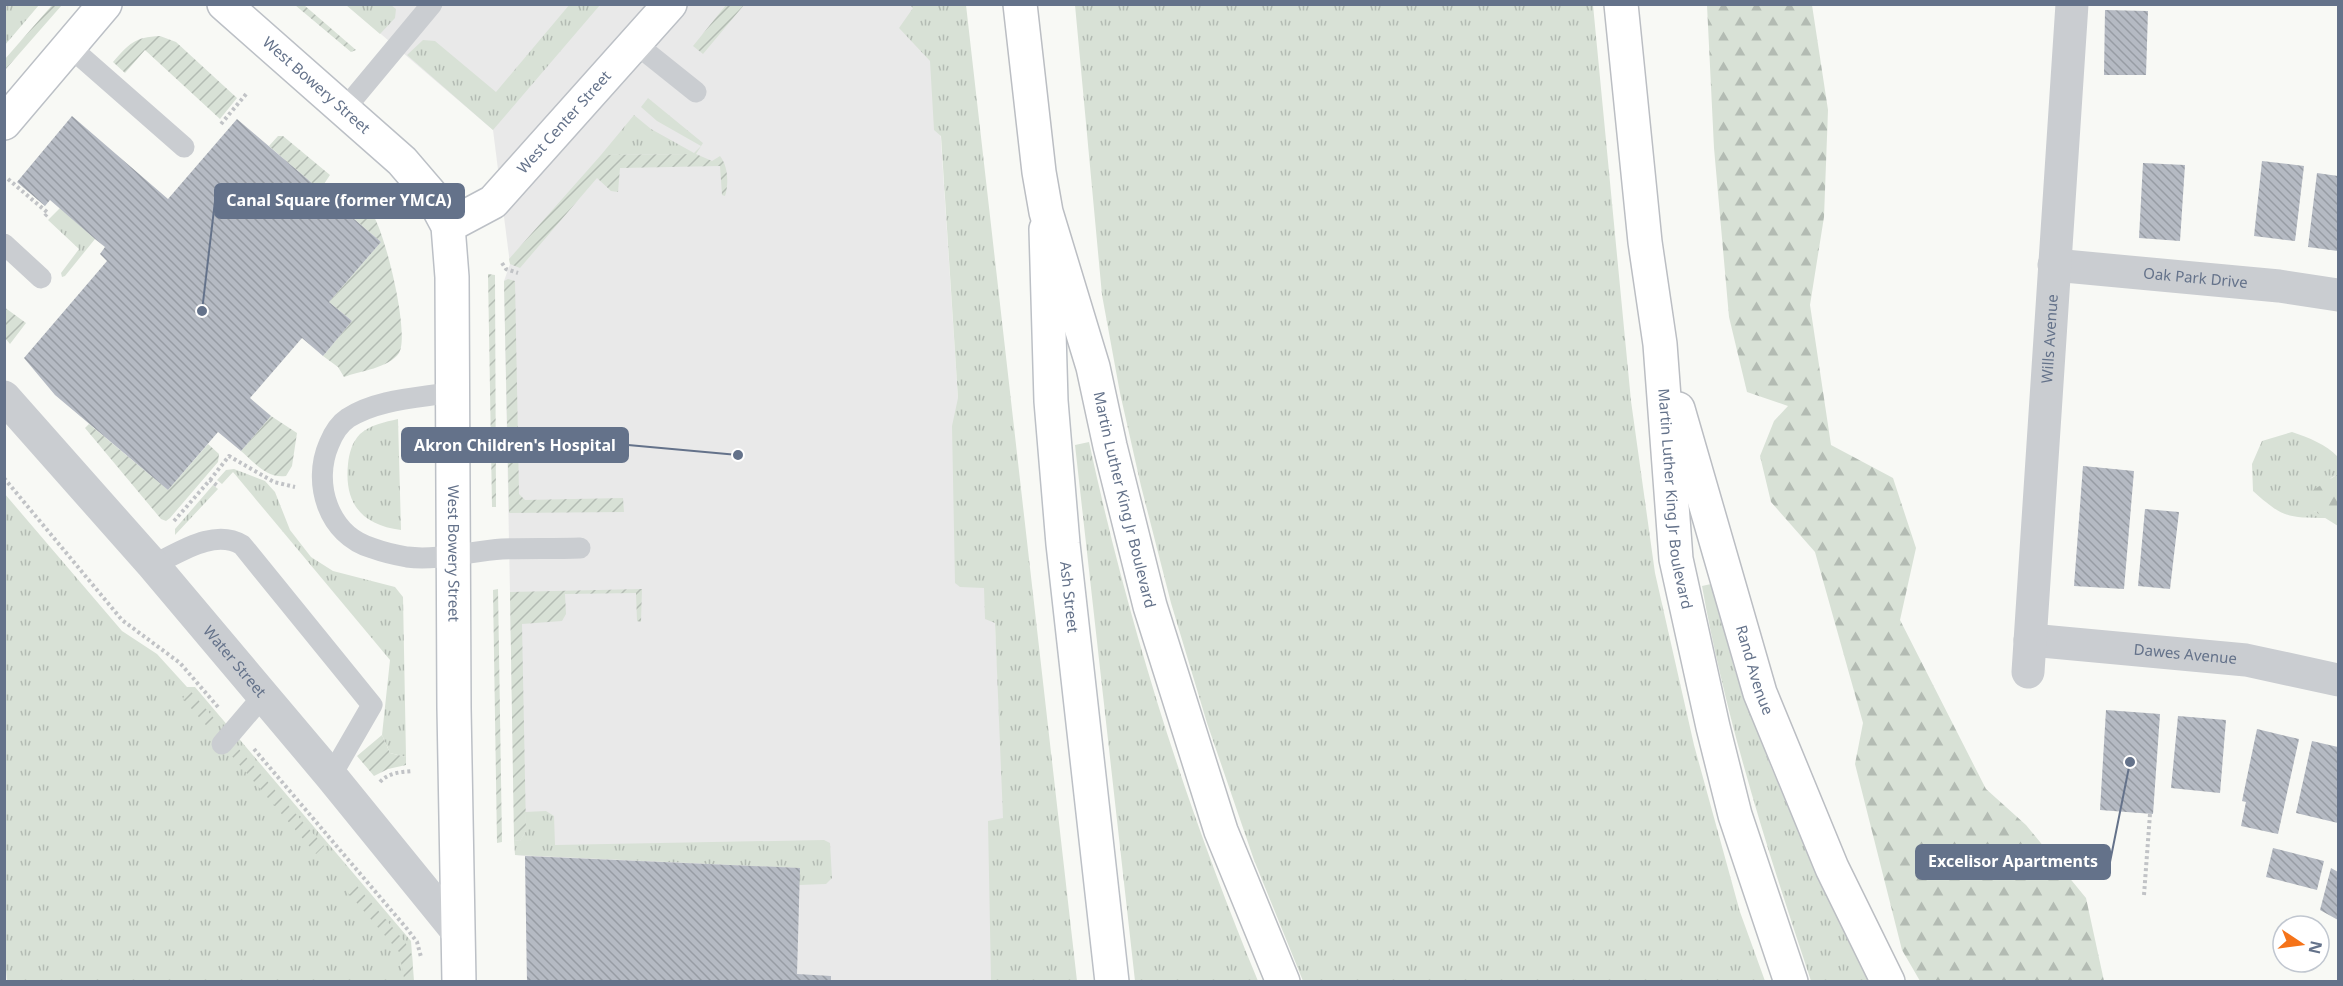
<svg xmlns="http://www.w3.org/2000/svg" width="2343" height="986" font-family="'Noto Sans',sans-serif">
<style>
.built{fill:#e9e9e9}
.grass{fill:url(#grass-tufts)}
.forest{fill:url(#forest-firs)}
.garden{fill:url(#garden-furrows)}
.building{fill:url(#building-back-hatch)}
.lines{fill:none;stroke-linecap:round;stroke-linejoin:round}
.secondary-casing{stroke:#bcc0c6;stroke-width:36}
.primary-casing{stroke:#bbbec3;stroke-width:36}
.path{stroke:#c1c3c6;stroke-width:4;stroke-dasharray:3 3;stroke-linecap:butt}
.lane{stroke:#cacdd1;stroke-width:21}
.street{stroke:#cacdd1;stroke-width:33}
.secondary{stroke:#fff;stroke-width:33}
.primary{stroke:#fff;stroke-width:33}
.labels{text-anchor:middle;stroke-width:6;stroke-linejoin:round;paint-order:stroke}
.street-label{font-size:15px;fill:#64728a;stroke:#fff}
.leader{fill:none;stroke:#64728a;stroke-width:2}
.callout-dot{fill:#64728a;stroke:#fff;stroke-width:2}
.callout{fill:#64728a;stroke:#64728a;stroke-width:2}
.callout-label{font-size:16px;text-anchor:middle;font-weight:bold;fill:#fff}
</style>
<defs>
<pattern id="grass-tufts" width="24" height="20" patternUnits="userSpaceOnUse" patternTransform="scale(1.5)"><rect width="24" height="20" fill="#d8e1d6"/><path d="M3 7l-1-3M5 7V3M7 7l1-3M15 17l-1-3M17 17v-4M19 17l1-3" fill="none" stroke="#b3bbb3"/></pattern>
<pattern id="forest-firs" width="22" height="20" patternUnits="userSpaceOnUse" patternTransform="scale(1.5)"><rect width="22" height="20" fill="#d8e1d6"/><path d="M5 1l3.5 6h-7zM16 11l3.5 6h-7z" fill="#b3bbb3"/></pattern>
<pattern id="garden-furrows" width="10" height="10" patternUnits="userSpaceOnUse" patternTransform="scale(1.5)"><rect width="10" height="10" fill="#d8e1d6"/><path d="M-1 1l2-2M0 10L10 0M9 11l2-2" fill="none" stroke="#b3bbb3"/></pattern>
<pattern id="building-back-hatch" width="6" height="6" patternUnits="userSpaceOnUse" patternTransform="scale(1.5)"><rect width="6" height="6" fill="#b5bac3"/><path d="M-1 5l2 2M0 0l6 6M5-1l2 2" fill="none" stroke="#979ca4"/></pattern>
</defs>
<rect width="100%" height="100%" fill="#f8f9f5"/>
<path class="built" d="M347,5H932L958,398L995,623L1012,981H527L525,856L515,855L504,281L510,264L493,130Z"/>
<path class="grass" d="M5,4L39,5L5,45L4,5Z
M570,4L600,5L493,130L407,55L423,40L435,41L496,92Z
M346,5H391L396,9L395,18L380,34Z
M910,5H966L1077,981H991L988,821L1003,818L995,623L985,619L984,588L960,587L955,583L952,426L958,398L941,136L934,130L930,61L899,28L913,8Z
M1075,5H1593L1631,401L1655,573L1694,745L1740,912L1765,981H1303L1254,860L1207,723L1171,603L1141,486L1120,393L1102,295Z
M648,98L703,143L696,154L601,155L634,115L651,129L694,153L701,146L657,121L641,107Z
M60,208L95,239L65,276L62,277L61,273L79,249L48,220Z
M398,419L401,530C362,525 344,504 348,464C349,454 352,442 360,434C370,425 385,422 398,419Z
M2292,432C2309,438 2326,444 2338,457V474L2331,478L2314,511L2327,518C2287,518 2282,517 2253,491L2252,464L2262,441Z
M1089,442C1129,627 1186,807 1258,981H1135L1075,445Z
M234,469L265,481L275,492L290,530L311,557L333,571L395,587L403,597L406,757L390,753L382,735L390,660L233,472L222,484L217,480L226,470Z
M213,485L218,489L175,535V529Z
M4,493L122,631L157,654L187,687H195L411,941L414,981H7L4,950Z
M1711,584L1736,674L1771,767L1823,889L1870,981H1811C1768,852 1726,721 1702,586Z
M546,811L554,816L555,845L824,840L830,843L832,878L826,884L799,885V868L515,855L514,840L520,841L526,831L525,812Z"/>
<path class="forest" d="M1707,5H1812L1828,110L1824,217L1810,305L1831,445L1893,478L1916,548L1900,620L1986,789L2026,825L2086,898L2104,981H1920L1902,950L1855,764L1863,723L1815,552L1771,502L1760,456L1774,421L1788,406L1747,392L1729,317L1714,148Z
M2338,474V526L2314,511L2307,494Z"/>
<path class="garden" d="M53,4L62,5L5,70V59Z
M295,5H304L356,50L351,52Z
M726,5H744L703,54L693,46Z
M160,36L176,42L237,98L220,119L145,50L125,73L113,62C129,44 134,37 160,36Z
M278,136H283L330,175L320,190L269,146Z
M696,154L712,161L720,156C728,166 729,183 725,196L722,195L720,166L620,168L618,192L611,191L597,178L520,268L510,264L509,259L601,155Z
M345,187C356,196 367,205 374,217C386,237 410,334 399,353C389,368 360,371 344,377L338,367L323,356L352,321L329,302L381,242L331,199L339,188Z
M488,274L495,275L496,507H492Z
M508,279L515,281L519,494L525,500L623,498L624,512L509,513L504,281Z
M4,307L26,323L10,344L5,338Z
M271,416L297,433L292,466L286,476C267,479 254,462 241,451Z
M89,424L168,490L208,444L219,454L218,462L170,518L166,521L161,519L85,428Z
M498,589L502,842L497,843L493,590Z
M642,589L641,622L637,621L636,593L565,594L566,614L562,621L522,624L526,831L520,841L514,840L510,592Z
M187,687L218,723L211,731L183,699Z
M382,735L390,753L406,757V765L388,769L374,776L357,756Z
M238,748L324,846L316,854L231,755Z
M352,880L405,942L412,955L413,977L404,978L399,952L344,888Z"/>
<path class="building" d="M2105,10L2148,11L2146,75H2104Z
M72,116L168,199L237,119L381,242L329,302L352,321L323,356L302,338L250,398L271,416L241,451L218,432L168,490L55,395L24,358L107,261L100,254L105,247L95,239L50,200L45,206L17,182Z
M2262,161L2304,166L2295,241L2254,236Z
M2143,163L2185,165L2180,241L2139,238Z
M2317,173L2338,176V251L2308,247Z
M2083,466L2134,471L2124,589L2074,586Z
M2145,509L2179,512L2170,589L2138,586Z
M2106,710L2160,714L2153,814L2100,810Z
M2178,716L2226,720L2220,793L2171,788Z
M2257,729L2299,739L2278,834L2241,826L2246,802L2242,801Z
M2312,741L2338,747V823L2296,813Z
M2273,848L2324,861L2317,890L2266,877Z
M525,856L800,868L797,974L831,976V982H527Z
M2331,868L2338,872V920L2320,910Z"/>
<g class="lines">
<defs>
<g id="secondary">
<path id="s5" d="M224,4L402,161L432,196L448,226L452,277L454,708L459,982"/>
<path d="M4,123L105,4"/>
<path id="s6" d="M448,226L493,202L670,4"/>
<path id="s7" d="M1046,229L1051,401L1063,544L1112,982"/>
</g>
<g id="primary">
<path id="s8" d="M1020,4L1039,172L1046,212L1093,367L1110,446L1150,606L1221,831L1283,982"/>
<path id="s9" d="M1621,4L1645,242L1660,344L1676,559L1713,727L1735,815L1791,982"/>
<path id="s10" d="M1678,409L1760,693L1832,868L1888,982"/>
</g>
</defs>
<use href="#secondary" class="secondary-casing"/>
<use href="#primary" class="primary-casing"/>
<path class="path" d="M221,124L247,93
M8,179L48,213L44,217
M502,263L506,269L518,273
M4,478L122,620L180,663L218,707
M210,480L229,456L274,482L295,487
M174,521L210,480L219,487
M254,749L408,930L417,942L421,957
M380,782C388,773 400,772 412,771
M2144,895L2150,814"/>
<path class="lane" d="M636,44L696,92
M70,47L184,147
M343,111L432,4
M4,244L41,278
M453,392C418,398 378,399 348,418C339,424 333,434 329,444C312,483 328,535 372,548C383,552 395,555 407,557C437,561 472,551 502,549C528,548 554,549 580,548
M153,565C179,553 214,528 242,545L372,705L331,776
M222,744L263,696"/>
<g class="street">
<path id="s1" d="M2054,265L2279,286L2338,295"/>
<path id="s2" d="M4,397L153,565L331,776L457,931"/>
<path id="s3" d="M2030,640L2246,660L2338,680"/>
<path id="s4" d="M2028,672L2072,4"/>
</g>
<use href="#secondary" class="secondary"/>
<use href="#primary" class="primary"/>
</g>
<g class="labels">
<g class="street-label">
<text dy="5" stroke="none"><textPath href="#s5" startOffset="123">West Bowery Street</textPath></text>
<text dy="5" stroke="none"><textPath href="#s6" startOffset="158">West Center Street</textPath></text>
<text dy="5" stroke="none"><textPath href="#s1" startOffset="142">Oak Park Drive</textPath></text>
<text dy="5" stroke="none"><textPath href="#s4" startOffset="334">Wills Avenue</textPath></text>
<text dy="5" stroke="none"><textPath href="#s9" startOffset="498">Martin Luther King Jr Boulevard</textPath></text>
<text dy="5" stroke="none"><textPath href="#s8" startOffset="508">Martin Luther King Jr Boulevard</textPath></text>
<text dy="5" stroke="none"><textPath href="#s5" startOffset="645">West Bowery Street</textPath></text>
<text dy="5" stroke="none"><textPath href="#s7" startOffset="369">Ash Street</textPath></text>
<text dy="5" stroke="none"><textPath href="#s3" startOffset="156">Dawes Avenue</textPath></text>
<text dy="5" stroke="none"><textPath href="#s2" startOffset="351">Water Street</textPath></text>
<text dy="5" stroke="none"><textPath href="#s10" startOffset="272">Rand Avenue</textPath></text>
</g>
</g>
<path class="leader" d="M202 311L215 201M738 455L628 445M2130 762L2110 862"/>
<g class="callout-dot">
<circle cx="202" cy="311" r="6"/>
<circle cx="738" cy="455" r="6"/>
<circle cx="2130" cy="762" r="6"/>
</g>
<g class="callout">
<rect x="215" y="184" width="249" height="34" rx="6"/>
<rect x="402" y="428" width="226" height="34" rx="6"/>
<rect x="1916" y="845" width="194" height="34" rx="6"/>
</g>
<g class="callout-label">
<text x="339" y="206">Canal Square (former YMCA)</text>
<text x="515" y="451">Akron Children's Hospital</text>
<text x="2013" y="867">Excelisor Apartments</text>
</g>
<rect width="2343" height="986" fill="none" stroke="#64728a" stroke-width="12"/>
<g transform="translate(2301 944) rotate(103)"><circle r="28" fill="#ffffff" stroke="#c1c7d0" stroke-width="1.5"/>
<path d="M0-4.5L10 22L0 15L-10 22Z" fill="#f57319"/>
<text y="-9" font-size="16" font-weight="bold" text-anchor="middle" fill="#64728a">N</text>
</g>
</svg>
